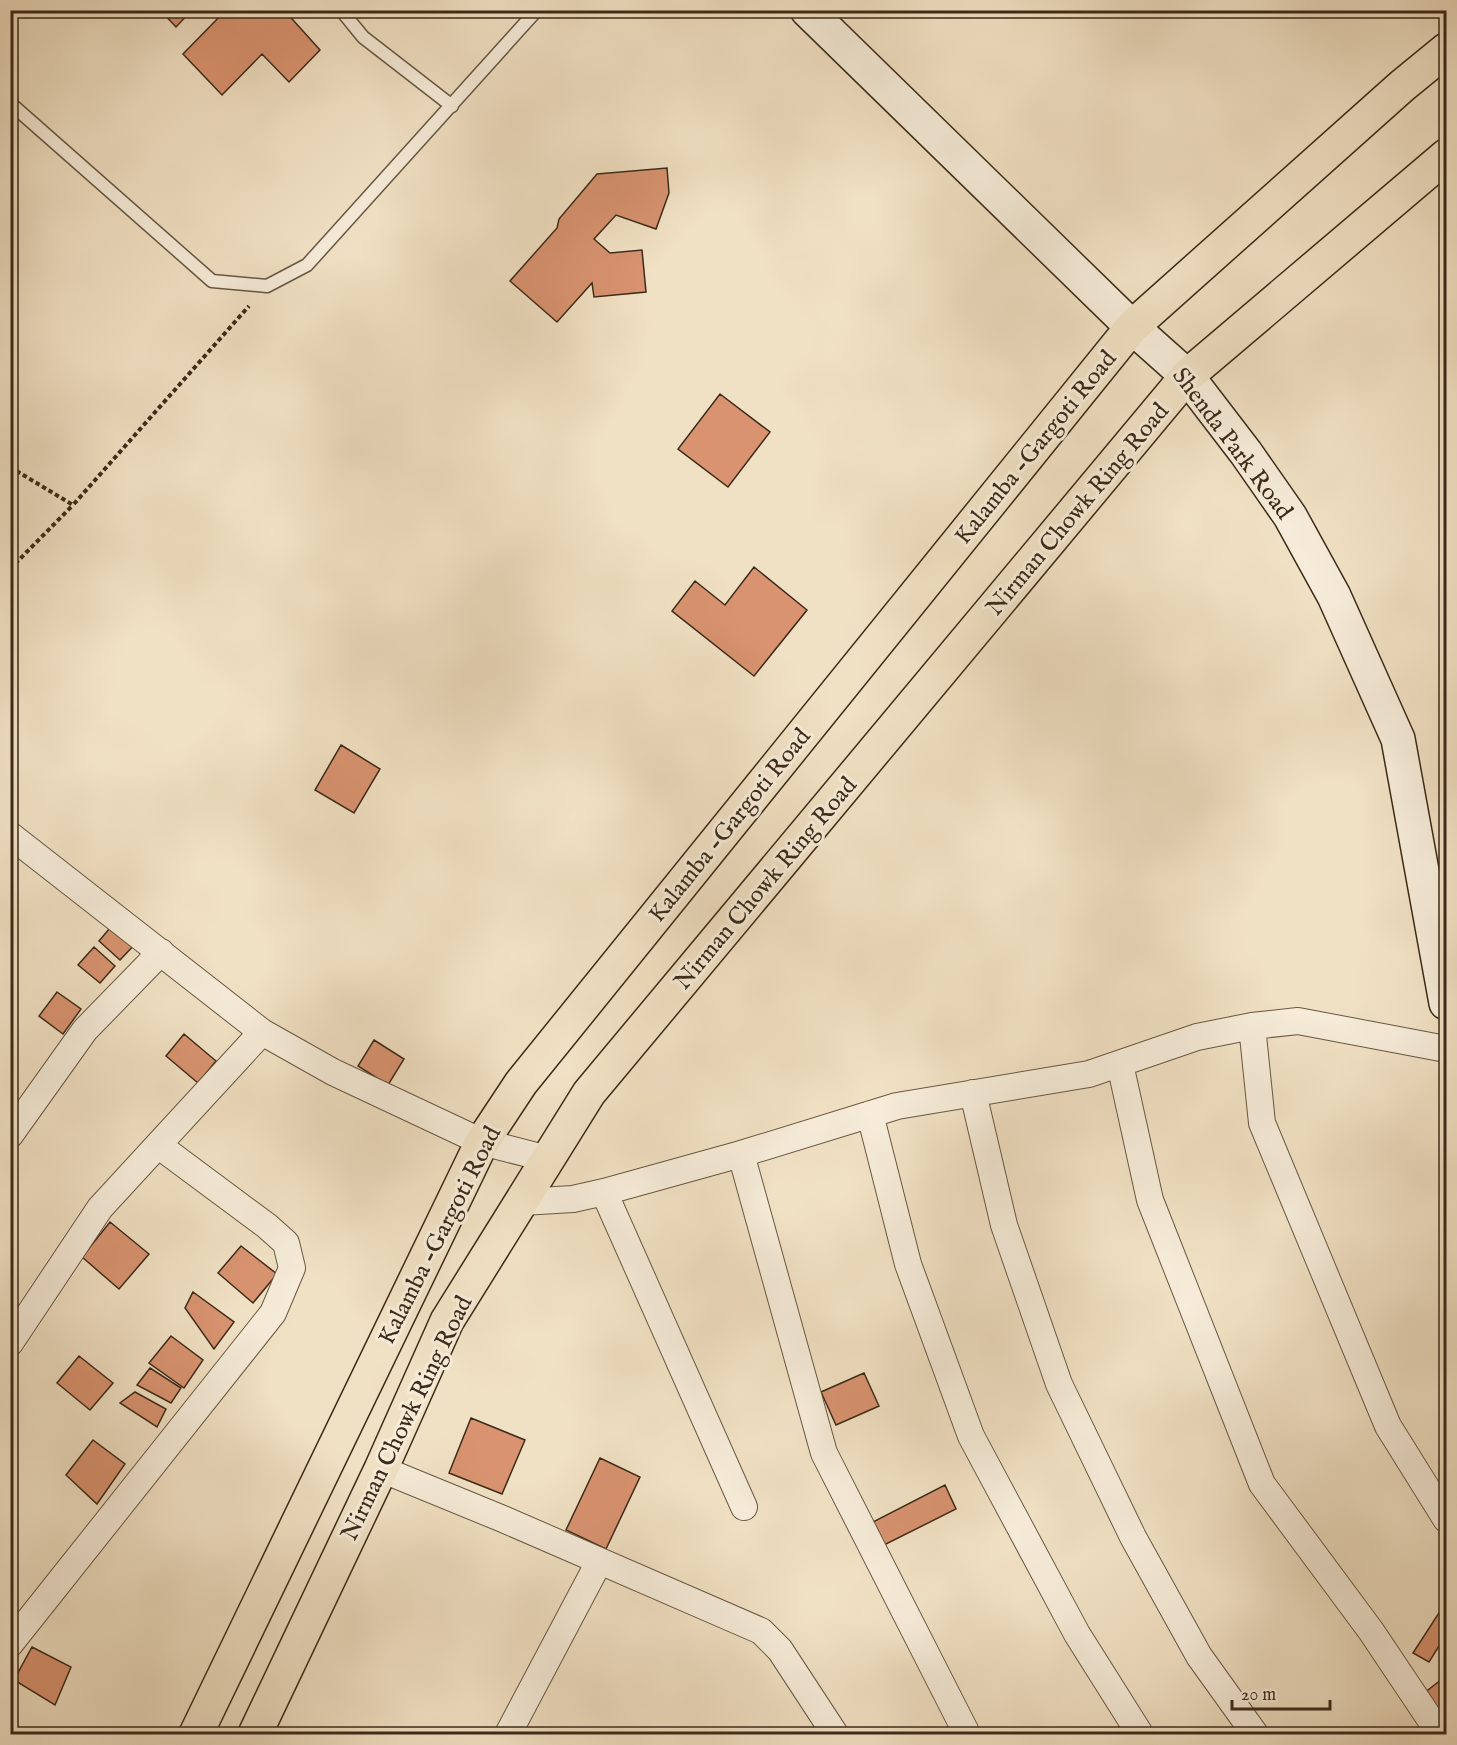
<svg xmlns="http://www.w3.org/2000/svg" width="1457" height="1745" font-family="'IM FELL English',serif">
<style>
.building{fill:#d99370;stroke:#3b2a18;stroke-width:1.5}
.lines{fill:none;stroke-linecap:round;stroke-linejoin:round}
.lane-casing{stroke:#685843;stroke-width:15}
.street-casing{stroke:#685843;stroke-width:28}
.secondary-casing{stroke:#3b2a18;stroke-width:36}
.primary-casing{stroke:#3b2a18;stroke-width:36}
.path{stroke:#3b2a18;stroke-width:4;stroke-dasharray:4.5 3;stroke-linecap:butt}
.lane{stroke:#f6ecd9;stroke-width:12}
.street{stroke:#f6ecd9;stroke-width:26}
.secondary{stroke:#f6ecd9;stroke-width:33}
.primary{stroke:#f1e1c4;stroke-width:33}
.labels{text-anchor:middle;stroke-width:6;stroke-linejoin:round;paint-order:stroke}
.street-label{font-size:24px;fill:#3b2a18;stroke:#f6ecd9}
</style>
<rect width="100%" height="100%" fill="#f1e1c4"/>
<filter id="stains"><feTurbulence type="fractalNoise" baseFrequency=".00333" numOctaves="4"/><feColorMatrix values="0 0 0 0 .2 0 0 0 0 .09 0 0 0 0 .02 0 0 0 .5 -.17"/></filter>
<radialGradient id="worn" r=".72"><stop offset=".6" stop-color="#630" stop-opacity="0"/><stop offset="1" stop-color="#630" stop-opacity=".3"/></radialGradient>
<path class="building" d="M160,10H192L176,27Z
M226,10H284L320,50L289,82L262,54L222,95L183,54Z
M667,168L669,193L656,229L616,215L594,239L610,253L642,250L646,292L594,297L592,283L557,322L510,281L557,228L559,219L597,174Z
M720,394L770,432L728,487L678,449Z
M754,567L807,610L754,676L672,611L695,581L725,605Z
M341,745L380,769L354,813L315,790Z
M115,922L137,942L120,960L99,941Z
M94,947L115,966L100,983L78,965Z
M57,992L81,1009L63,1034L39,1016Z
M184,1034L216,1061L198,1083L166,1056Z
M374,1040L404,1059L388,1085L358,1066Z
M110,1222L149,1254L119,1289L82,1257Z
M241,1246L277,1274L253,1303L218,1273Z
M193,1292L234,1322L214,1349L185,1308Z
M171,1336L203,1360L184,1388L149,1363Z
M79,1356L113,1383L90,1410L57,1383Z
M150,1368L181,1388L171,1403L137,1385Z
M864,1373L879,1406L836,1425L821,1392Z
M135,1392L166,1409L157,1427L120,1403Z
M471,1418L525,1440L502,1494L449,1473Z
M93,1440L125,1464L97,1504L66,1475Z
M600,1458L640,1477L606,1549L566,1530Z
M945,1485L956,1509L880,1547L869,1524Z
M1446,1602V1635L1429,1662L1413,1653Z
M32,1647L71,1667L55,1705L14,1680Z
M1446,1676V1717L1443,1720L1423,1694Z"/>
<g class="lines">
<defs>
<path id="lane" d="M341,10L363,37L452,106
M10,103L212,281L267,286L307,265L537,10"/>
<path id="street" d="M10,835L262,1032L333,1072L482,1142L548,1159
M1252,1026L1262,1123L1388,1426L1446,1519
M1120,1064L1150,1200L1262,1484L1371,1631L1440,1734
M973,1093L1004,1225L1059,1384L1133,1537L1199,1656L1255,1734
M870,1114L908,1264L971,1436L1077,1634L1140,1734
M10,1135L85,1030L161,952
M741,1154L824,1453L967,1734
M604,1192L744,1507
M522,1202L573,1199L604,1192L741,1154L897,1106L1089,1074L1197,1037L1252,1026L1298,1021L1446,1049
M10,1343L100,1208L262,1032
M381,1469L503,1519L761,1631L780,1650L835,1734
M10,1644L273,1313L292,1268L286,1243L267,1226L158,1145
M508,1734L599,1562"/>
<path id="secondary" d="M807,10L1132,327L1187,376L1246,453L1290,516L1334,596L1398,739L1446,1003"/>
<path id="primary" d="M196,1734L482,1142L521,1083L1132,327L1402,86L1446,50
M255,1734L381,1469L447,1321L589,1093L1187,376L1446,156"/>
</defs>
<use href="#lane" class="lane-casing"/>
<use href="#street" class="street-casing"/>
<use href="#secondary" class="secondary-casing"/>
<use href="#primary" class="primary-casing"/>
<path class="path" d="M10,467L73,505L249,306
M10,569L73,505"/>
<use href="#lane" class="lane"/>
<use href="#street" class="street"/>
<use href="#secondary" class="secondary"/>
<use href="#primary" class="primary"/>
</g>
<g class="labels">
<g class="street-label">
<text transform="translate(1233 443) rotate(53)" y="8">Shenda Park Road</text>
<text transform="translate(1035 447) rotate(-51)" y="8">Kalamba -Gargoti Road</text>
<text transform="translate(1077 509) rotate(-50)" y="8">Nirman Chowk Ring Road</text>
<text transform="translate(729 825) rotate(-51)" y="8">Kalamba -Gargoti Road</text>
<text transform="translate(765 883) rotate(-50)" y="8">Nirman Chowk Ring Road</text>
<text transform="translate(439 1235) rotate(-63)" y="8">Kalamba -Gargoti Road</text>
<text transform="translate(406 1418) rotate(-64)" y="8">Nirman Chowk Ring Road</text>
</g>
</g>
<rect width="1457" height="1745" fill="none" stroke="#f1e1c4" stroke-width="36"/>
<rect x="12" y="12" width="1433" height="1721" fill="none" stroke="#3b2a18" stroke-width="3"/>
<rect x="18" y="18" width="1421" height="1709" fill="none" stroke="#3b2a18" stroke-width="1.5"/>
<path d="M1232 1700v9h98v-9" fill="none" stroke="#3b2a18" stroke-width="3"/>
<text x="1241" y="1700" font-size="18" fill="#3b2a18" stroke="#f6ecd9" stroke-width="4.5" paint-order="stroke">20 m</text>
<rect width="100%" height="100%" filter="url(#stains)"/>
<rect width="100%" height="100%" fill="url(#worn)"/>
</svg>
